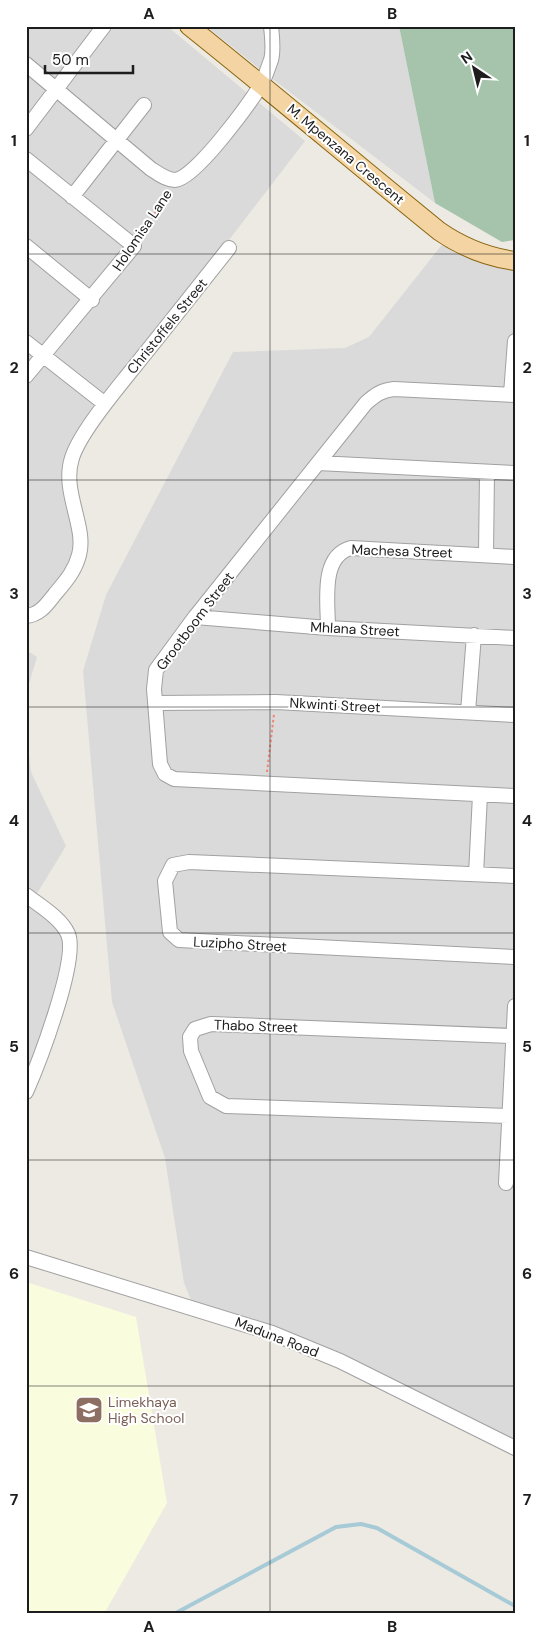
<svg xmlns="http://www.w3.org/2000/svg" width="541" height="1640" font-family="'DM Sans',sans-serif">
<style>
.residential{fill:#dbdada}
.education{fill:#fafcde}
.cemetery{fill:#a6c4ac}
.lines{fill:none;stroke-linecap:round;stroke-linejoin:round}
.stream{stroke:#a7cad7;stroke-width:4}
.minor-casing{stroke:#a1a1a1;stroke-width:16}
.major-casing{stroke:#89650d;stroke-width:20}
.path{stroke:#ed8674;stroke-width:2;stroke-dasharray:2.5 2.5;stroke-linecap:butt}
.minor{stroke:#fff;stroke-width:14}
.major{stroke:#f3d4a2;stroke-width:18}
.grid{fill:none;stroke:#1d1d1d;stroke-width:1;stroke-opacity:0.55}
.labels{text-anchor:middle;stroke-width:4;stroke-linejoin:round;paint-order:stroke}
.street-label{font-size:14px;fill:#1d1d1d;stroke:#fff}
.education-label{font-size:14px;fill:#785e54;stroke:#fff;text-anchor:start}
.neatline{fill:none;stroke:#1d1d1d;stroke-width:2}
.grid-label{font-size:16px;text-anchor:middle;font-weight:bold;fill:#1d1d1d}
</style>
<rect width="100%" height="100%" fill="#edeae3"/>
<path class="residential" d="M26,26H167L305,141L103,404L69,480L78,517L70,576L26,626Z
M206,26H399L435,203L266,74Z
M448,237L515,261V1448L415,1398L194,1307L184,1283L165,1158L112,1002L83,671L106,595L233,352L345,348L369,337Z
M26,650L37,657L26,694Z
M26,731L31,772L66,846L33,900L71,943L26,1095Z"/>
<path class="education" d="M26,1282L136,1317L167,1503L104,1614H26Z"/>
<path class="cemetery" d="M399,26H515V240L502,242L435,203Z"/>
<g class="lines">
<path class="stream" d="M174,1614L336,1527L361,1524L377,1528L515,1606"/>
<defs>
<path id="minor" d="M26,64L151,169C158,173 166,180 175,180C195,179 249,104 261,85C265,78 268,68 271,60C274,50 272,37 271,26
M26,129L104,26
M26,159L134,246L26,376
M72,197L144,105
M26,246L92,300
M26,342L105,404
M511,394L515,341
M515,395L394,389C382,390 375,395 366,403L195,617L156,670L154,689L160,764L165,774L174,779L515,796
M318,463L515,473
M486,554L487,472
M26,616C40,615 47,604 55,594C65,582 75,571 79,555C87,527 61,491 72,458C79,435 111,396 127,376C161,334 195,291 229,248
M195,617L328,628L515,638
M328,628C328,603 320,556 351,548L515,557
M155,703L276,702L515,715
M468,712L474,635
M476,874L480,795
M515,876L189,862L173,865L165,881L170,932L179,940L515,957
M26,895C40,906 61,918 68,934C79,959 38,1065 26,1092
M508,1116L226,1106L210,1097L191,1051L190,1037L195,1029L211,1024L513,1036
M506,1183L515,1006
M26,1257L272,1333L340,1361L515,1448"/>
<path id="major" d="M189,26C273,93 355,163 439,231C462,247 486,257 515,261"/>
</defs>
<use href="#minor" class="minor-casing"/>
<use href="#major" class="major-casing"/>
<path class="path" d="M141,235L168,193
M267,772L274,714"/>
<use href="#minor" class="minor"/>
<use href="#major" class="major"/>
</g>
<path class="grid" d="M270,26V1614M26,254H515M26,480H515M26,707H515M26,933H515M26,1160H515M26,1386H515"/>
<defs>
<symbol id="school-square" viewBox="-11 -11 22 22"><rect x="-9" y="-9" width="18" height="18" rx="4" fill="#8d6e63" stroke="#fff"/><path d="M0-5L7-2L0 1L-7-2ZM-4 1L0 2.5L4 1V4Q0 6-4 4Z" fill="#fff"/></symbol>
</defs>
<g fill-rule="evenodd">
<use href="#school-square" x="73" y="1394" width="32" height="32"/>
</g>
<g class="labels">
<g class="street-label">
<text transform="translate(346 154) rotate(40)" y="5">M. Mpenzana Crescent</text>
<text transform="translate(142 230) rotate(-56)" y="5">Holomisa Lane</text>
<text transform="translate(167 326) rotate(-51)" y="5">Christoffels Street</text>
<text transform="translate(402 551) rotate(2)" y="5">Machesa Street</text>
<text transform="translate(195 621) rotate(-53)" y="5">Grootboom Street</text>
<text transform="translate(355 629) rotate(3)" y="5">Mhlana Street</text>
<text transform="translate(335 705) rotate(3)" y="5">Nkwinti Street</text>
<text transform="translate(240 944) rotate(3)" y="5">Luzipho Street</text>
<text transform="translate(256 1026) rotate(2)" y="5">Thabo Street</text>
<text transform="translate(277 1337) rotate(21)" y="5">Maduna Road</text>
</g>
<g class="education-label">
<text x="108" y="1407">Limekhaya<tspan x="108" dy="16">High School</tspan></text>
</g>
</g>
<rect width="541" height="1640" fill="none" stroke="#ffffff" stroke-width="55"/>
<g transform="translate(474 68) rotate(325)" stroke="#ffffff" stroke-width="4" paint-order="stroke">
<path d="M0-4L9 19L0 12L-9 19Z" fill="#1d1d1d"/>
<text y="-8" font-size="14" font-weight="bold" text-anchor="middle" fill="#1d1d1d">N</text>
</g>
<path d="M45 65v8h88v-8" fill="none" stroke="#1d1d1d" stroke-width="2.5"/>
<text x="52" y="65" font-size="15" fill="#1d1d1d" stroke="#ffffff" stroke-width="4" paint-order="stroke">50 m</text>
<rect x="28" y="28" width="486" height="1584" class="neatline"/>
<g class="grid-label">
<text x="149" y="19">A</text>
<text x="392" y="19">B</text>
<text x="14" y="146">1</text>
<text x="527" y="146">1</text>
<text x="14" y="373">2</text>
<text x="527" y="373">2</text>
<text x="14" y="599">3</text>
<text x="527" y="599">3</text>
<text x="14" y="826">4</text>
<text x="527" y="826">4</text>
<text x="14" y="1052">5</text>
<text x="527" y="1052">5</text>
<text x="14" y="1279">6</text>
<text x="527" y="1279">6</text>
<text x="14" y="1505">7</text>
<text x="527" y="1505">7</text>
<text x="149" y="1632">A</text>
<text x="392" y="1632">B</text>
</g>
</svg>
